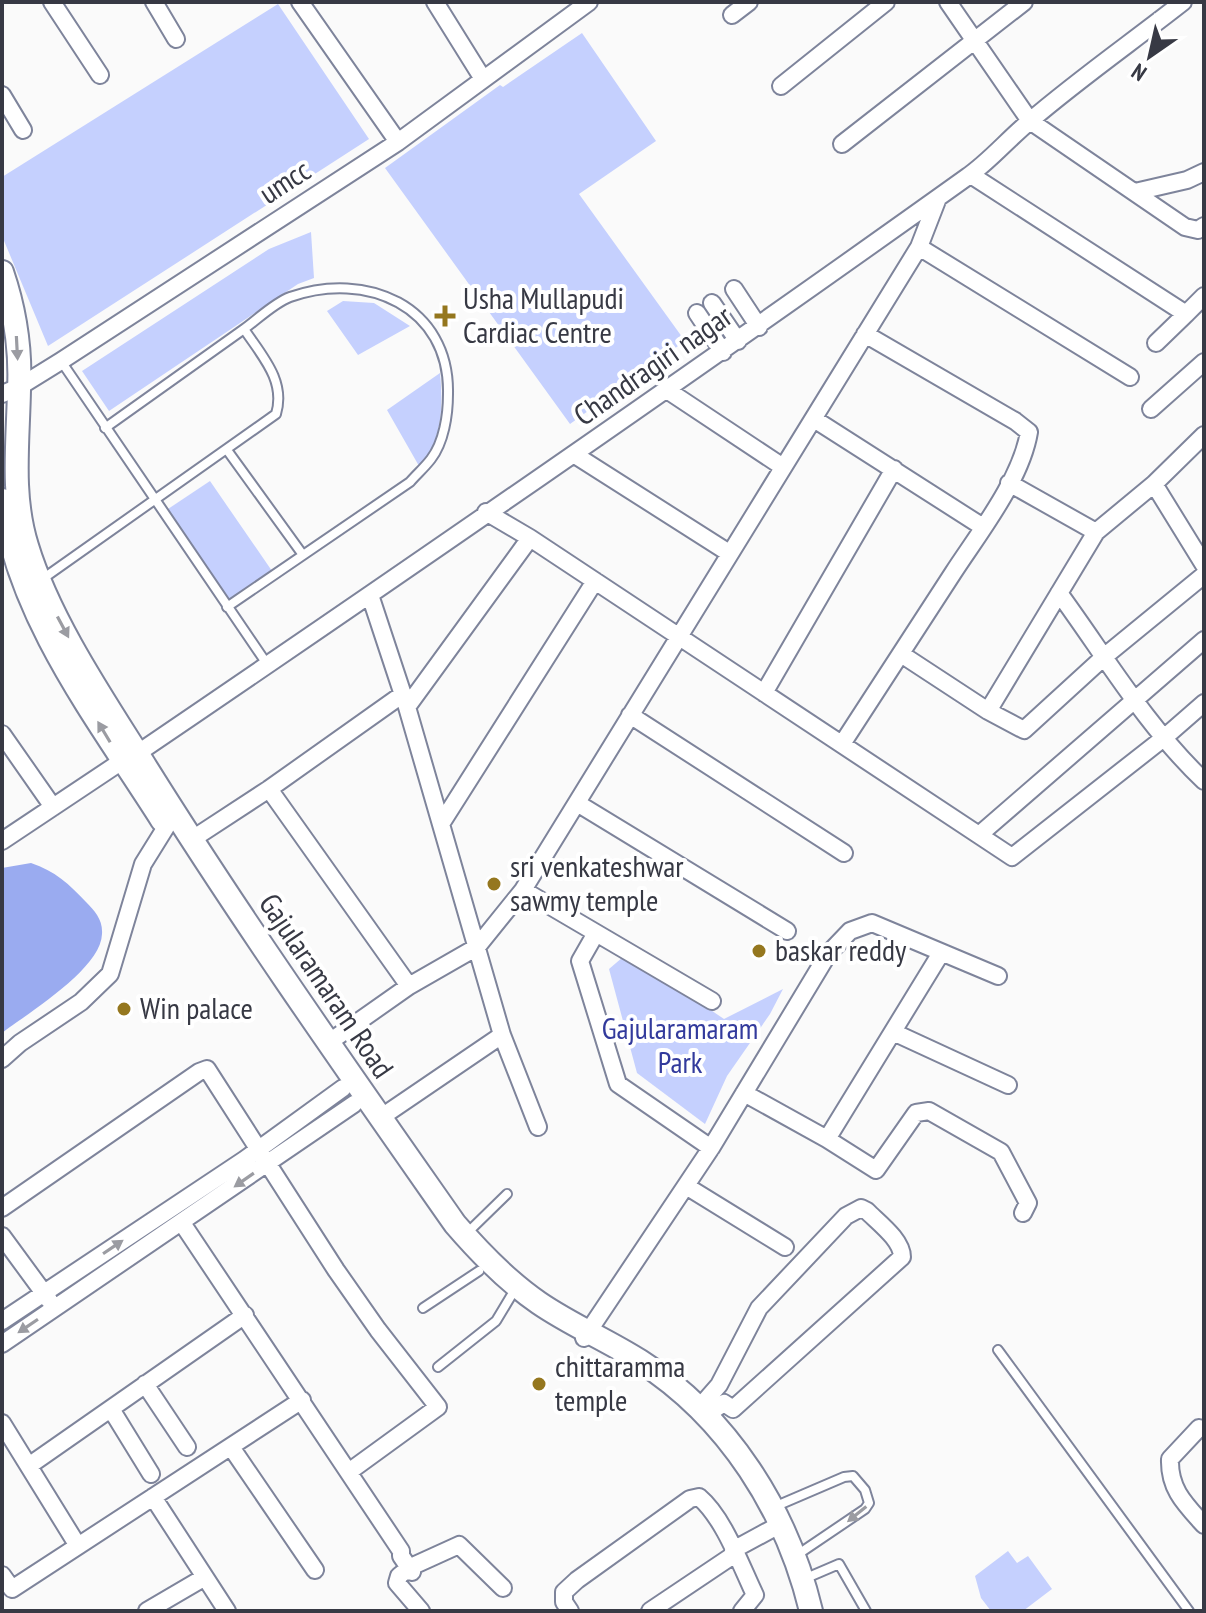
<svg xmlns="http://www.w3.org/2000/svg" width="1206" height="1613" font-family="'PT Sans Narrow',sans-serif">
<style>
.green{fill:#c5d0fe}
.water{fill:#9aabf0}
.lines{fill:none;stroke-linecap:round;stroke-linejoin:round}
.lane-casing{stroke:#7e849b;stroke-width:12}
.street-casing{stroke:#7e849b;stroke-width:20}
.secondary-casing{stroke:#7e849b;stroke-width:26}
.lane{stroke:#fff;stroke-width:8}
.street{stroke:#fff;stroke-width:16}
.secondary{stroke:#fff;stroke-width:22}
.oneway{fill:#9b9ca2}
.poi-dot{fill:#95771f;stroke:#fff;stroke-width:3}
.labels{text-anchor:middle;stroke-width:8;stroke-linejoin:round;paint-order:stroke}
.street-label{font-size:30px;fill:#373944;stroke:#fff}
.poi-label{font-size:30px;fill:#373944;stroke:#fff;text-anchor:start}
.park-label{font-size:30px;fill:#323a9c;stroke:#fff}
</style>
<rect width="100%" height="100%" fill="#fafafa"/>
<path class="green" d="M278,4L369,139L48,346L2,236V177Z
M582,33L656,141L579,194L685,341L570,424L385,168L500,85L503,87Z
M311,232L314,278L298,284L109,411L82,371L269,249Z
M343,301L374,303L410,326L358,355L327,311Z
M440,373C443,406 443,441 419,466L387,410Z
M210,481L272,571L230,600L168,509Z
M623,957L656,973L724,1019L783,989L770,1014L727,1076L705,1124L637,1073L609,969Z
M1008,1551L1017,1563L1028,1556L1052,1589L1023,1611H991L981,1598L975,1576Z"/>
<path class="water" d="M31,863C55,871 69,884 86,902C95,911 103,920 102,934C101,969 28,1013 2,1033V868Z"/>
<g class="lines">
<defs>
<path id="lane" d="M61,361L267,664
M227,450L303,555
M41,580L276,414C286,381 262,356 244,329L105,428
M227,607L410,482C417,474 425,467 431,459C444,442 448,415 448,394C450,306 366,270 290,297C274,303 258,319 244,329
M465,1235L507,1194
M423,1308L479,1271
M998,1350L1189,1611
M438,1367L496,1321L511,1296
M774,1507L844,1477L853,1476L865,1490L869,1503L865,1509L797,1555
M804,1579L839,1564L866,1611"/>
<path id="street" d="M52,2L100,75
M154,2L176,39
M300,2L398,142
M435,2L483,79
M948,2L1030,121L1185,227L1198,230L1204,226
M732,15L749,2
M781,86L886,2
M2,95L23,130
M842,144L1024,2
M971,175L1186,314L1156,343
M1135,192L1187,180L1204,172
M919,247L1130,377
M734,289L759,327
M712,303L738,341
M697,313L723,352
M1186,314L1204,296
M667,390L783,467
M2,394L19,387L61,361L398,142L589,2
M1151,409L1204,362
M814,419L983,527
M575,455L729,553
M1009,483L1096,532
M1154,484L1204,565
M486,512L530,538L1012,857L1165,737L1204,703
M1059,593C1105,656 1147,727 1204,781
M370,595L407,707L502,1035L538,1127
M901,654L988,711L1024,730L1105,656L1204,575
M764,693L894,469
M407,707L530,538
M988,711L1096,532L1154,484L1204,435
M630,715L844,853
M2,734L53,807
M842,744C879,687 916,630 953,573C979,533 1021,480 1029,432L1015,421L865,334
M138,753C416,564 693,373 967,177C990,161 1008,139 1030,121C1079,79 1132,42 1183,2
M269,789L409,986
M577,803L787,931
M441,824L595,581
M979,835L1204,640
M191,840L269,789L403,694
M2,841L122,761
M523,890L712,1001
M596,933L580,961L618,1084L711,1148
M893,1032L1008,1085
M328,1043L409,986L477,947L523,890L919,247L938,198
M2,1059L20,1043L81,1002L110,974L143,864L166,827
M744,1093L827,1139L876,1170L916,1113L929,1111L1001,1152L1028,1203L1023,1213
M380,1118L502,1035
M827,1139L941,953
M686,1186L785,1247
M2,1208L199,1072L207,1069L336,1270L378,1330L438,1407L350,1471
M182,1223L401,1551V1556L412,1572
M2,1236L49,1300
M2,1321L244,1160L343,1088
M584,1338L711,1148L828,954L850,931L872,923L998,976
M2,1344L354,1104
M145,1384L187,1447
M111,1409L151,1474
M698,1409L719,1385L759,1308L846,1216L861,1208L867,1211C879,1223 902,1240 902,1257L733,1409L724,1403L705,1416
M2,1423L78,1546
M1199,1428L1170,1459C1169,1489 1185,1504 1204,1525
M231,1447L315,1570
M30,1465L245,1315
M153,1497L227,1611
M733,1550L781,1524
M415,1565L459,1545L503,1588
M409,1568L399,1576L397,1583L421,1611
M2,1575L12,1589L302,1400
M147,1611L205,1577
M570,1611L564,1602V1592L577,1580L690,1499L699,1497C724,1518 741,1566 755,1595L742,1611
M650,1611L735,1554"/>
<path id="secondary" d="M2,272C15,310 21,350 19,390C18,443 11,495 27,546C50,622 105,702 147,769C244,924 350,1074 455,1224C480,1253 507,1281 539,1303C571,1325 607,1340 640,1361C728,1417 787,1511 811,1611
M2,500C20,621 98,719 162,820"/>
</defs>
<use href="#lane" class="lane-casing"/>
<use href="#street" class="street-casing"/>
<use href="#secondary" class="secondary-casing"/>
<use href="#lane" class="lane"/>
<use href="#street" class="street"/>
<use href="#secondary" class="secondary"/>
</g>
<defs><path id="oneway-solid" d="M-6-.8H1V-3.2L6.5 0L1 3.2V.8H-6Z" transform="scale(2)"/></defs>
<g class="oneway">
<use href="#oneway-solid" transform="translate(17 348) rotate(87)"/>
<use href="#oneway-solid" transform="translate(63 627) rotate(62)"/>
<use href="#oneway-solid" transform="translate(104 732) rotate(-121)"/>
<use href="#oneway-solid" transform="translate(244 1180) rotate(145)"/>
<use href="#oneway-solid" transform="translate(113 1247) rotate(-34)"/>
<use href="#oneway-solid" transform="translate(28 1326) rotate(146)"/>
<use href="#oneway-solid" transform="translate(857 1514) rotate(141)"/>
</g>
<g class="poi-dot">
<path d="M441 304h8v8h8v8h-8v8h-8v-8h-8v-8h8z"/>
<circle cx="494" cy="884" r="8"/>
<circle cx="759" cy="951" r="8"/>
<circle cx="124" cy="1009" r="8"/>
<circle cx="539" cy="1384" r="8"/>
</g>
<g class="labels">
<g class="street-label">
<text transform="translate(285 182) rotate(-33)" y="10">umcc</text>
<text transform="translate(653 366) rotate(-35)" y="10">Chandragiri nagar</text>
<text transform="translate(326 986) rotate(56)" y="10">Gajularamaram Road</text>
</g>
<g class="poi-label">
<text x="463" y="309">Usha Mullapudi<tspan x="463" dy="34">Cardiac Centre</tspan></text>
<text x="510" y="877">sri venkateshwar<tspan x="510" dy="34">sawmy temple</tspan></text>
<text x="775" y="961">baskar reddy</text>
<text x="140" y="1019">Win palace</text>
<text x="555" y="1377">chittaramma<tspan x="555" dy="34">temple</tspan></text>
</g>
<g class="park-label">
<text x="680" y="1039">Gajularamaram<tspan x="680" dy="34">Park</tspan></text>
</g>
</g>
<rect width="1206" height="1613" fill="none" stroke="#373944" stroke-width="8"/>
<g transform="translate(1150 56) rotate(214)" stroke="#ffffff" stroke-width="6" paint-order="stroke">
<path d="M0-6L14 30L0 20L-14 30Z" fill="#373944"/>
<text y="-12" font-size="22" font-weight="bold" text-anchor="middle" fill="#373944">N</text>
</g>
</svg>
